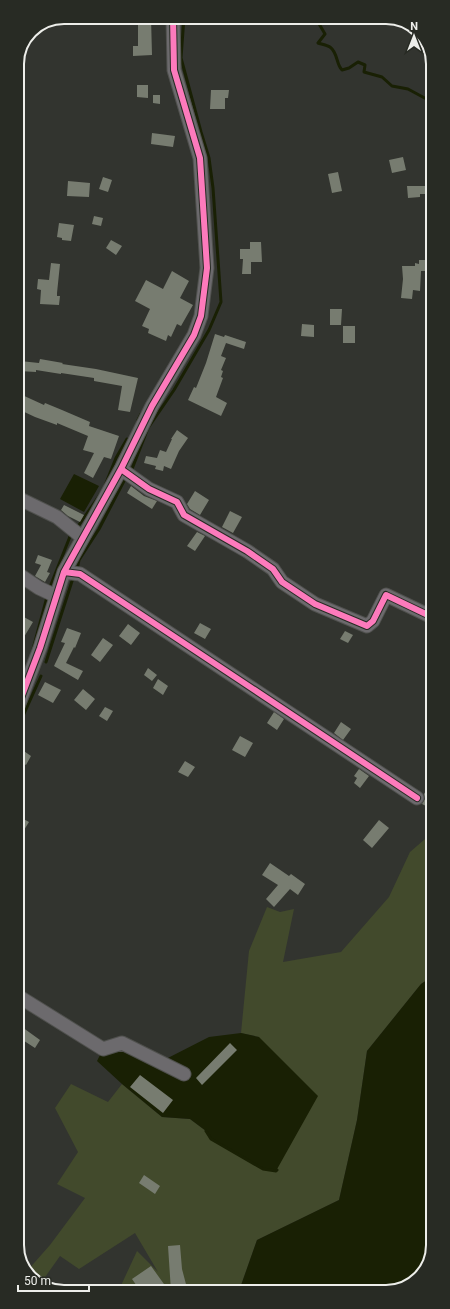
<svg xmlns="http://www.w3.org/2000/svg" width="450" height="1309" font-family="Roboto,sans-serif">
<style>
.green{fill:#424a2c}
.water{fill:#192004}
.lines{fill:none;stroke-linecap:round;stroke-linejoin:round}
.stream{stroke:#192004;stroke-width:3}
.building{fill:#777c70}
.minor-casing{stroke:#50514e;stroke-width:15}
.minor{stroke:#6c6a6d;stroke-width:13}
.cycleway-casing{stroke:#282b24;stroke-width:8}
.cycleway{stroke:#fd7abc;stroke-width:6}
.rim{fill:none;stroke:#edeeea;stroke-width:2}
</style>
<rect width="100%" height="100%" fill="#32342f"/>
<path class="green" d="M432,833L433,976L421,984L367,1051L357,1120L339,1200L257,1240L239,1291L118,1292L137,1251L158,1272L135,1233L79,1269L60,1256L43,1280L42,1284L33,1280L27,1271L50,1245L85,1198L57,1184L78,1152L55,1108L71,1084L108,1102L122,1084L162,1117L190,1119L206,1131L211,1139L263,1169L259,1037L241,1033L249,951L267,907L280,912L294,909L283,962L341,952L389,897L410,852Z"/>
<path class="water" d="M74,474L99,486L84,512L60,499Z
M433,976V1245L423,1274L398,1290L239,1291L257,1240L339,1200L357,1120L367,1051L421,984Z
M241,1033L259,1037L318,1096L276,1171L263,1169L211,1139L206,1131L190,1119L162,1117L122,1084L97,1061L103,1049L122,1043L160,1062L209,1037Z"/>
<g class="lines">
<path class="stream" d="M315,17L325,34L318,43C321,44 327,45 330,47C338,53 336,64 342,70L349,68L358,62L365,65L364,72L382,77L392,86L408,89L432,102
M138,420L141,414
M132,469L148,428L174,390L209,330L221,302L213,188L209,158L201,132L181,58L184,17
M106,483L116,458L127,439
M79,525L101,493
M77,570L79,560L99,529L125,479
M50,587L71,534
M32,653L47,597
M46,662L73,578
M18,727L41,676
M206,1131L211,1139L263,1169L276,1171L277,1170"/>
</g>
<path class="building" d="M144,17H151L152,55L133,56V46H138V24L144,23Z
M137,85H148V98L137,97Z
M211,90H229L228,98H225V109H210Z
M153,95H160V104L153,103Z
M152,133L175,136L173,147L151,144Z
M403,157L406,170L392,173L389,160Z
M338,172L342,191L332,193L328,174Z
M103,177L112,180L108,192L99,189Z
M68,181L90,183L89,197L67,196Z
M407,186H430V194H420V197L408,198Z
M94,216L103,218L101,226L92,224Z
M59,223L74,225L71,241L62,240V238L57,237Z
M111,240L122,246L116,255L106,248Z
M250,242H261L262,262H251V274H242L243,259H240V249H250Z
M419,260H427L428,264V271H421L420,291L413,290L412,299L401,298L403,279L402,266H415V263L419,264Z
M51,263L60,264L57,293V296H60L59,305L40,304L41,290L37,289L38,279L49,280Z
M172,271L189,281L180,298L193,305L181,326L177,324L171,337L168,335L166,341L148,333L149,329L142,326L150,309L135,301L146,280L163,289Z
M330,309H342L341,325H330Z
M302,324L314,325V337L301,336Z
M343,326H355V343H343Z
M215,334L224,337L225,335L246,342L244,349L226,343L221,356L226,358L221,370L223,371L221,377L223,378L216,397L227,403L221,416L188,400L194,387L196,388L206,363Z
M40,359L63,363L62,364L96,369L138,378L130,412L118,410L122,386L94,381V378L61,373V374L36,370V372L19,371L20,361L39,363Z
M20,394L44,405L45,403L62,410L90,422L89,426L119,436L111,459L104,457L93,478L84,473L94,453L83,450L88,436L57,423V425L35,417L18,409V399Z
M177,430L188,438L179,451L171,469L164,466L163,471L155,469L156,466L144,463L146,456L157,458L160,450L166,452L172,439H171Z
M131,486L144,496L157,501L152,509L127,493Z
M195,491L209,500L200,515L190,509L187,504Z
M64,505L84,515L80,522L68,516L61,510Z
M230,511L242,517L233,533L222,527Z
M197,532L205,536L195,551L187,546Z
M38,555L52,560L47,572L50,573L45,582L35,576L41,565L35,563Z
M22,616L33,622L18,647V617L21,619Z
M200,623L211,629L205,639L194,633Z
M128,624L140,633L131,645L119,636Z
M67,628L81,633L75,648L74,647L66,663L83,671L78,680L54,666L65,643L61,642Z
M345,631L353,635L348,643L340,639Z
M103,638L113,645L100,662L91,655Z
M148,668L157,675L152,681L144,675Z
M158,679L168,686L163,695L153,688Z
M45,682L61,690L53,703L38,695Z
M83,689L95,699L86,710L74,700Z
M105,707L113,711L107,721L99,716Z
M274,712L284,719L277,730L267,723Z
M341,722L351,729L343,740L334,733Z
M240,736L253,743L245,757L232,750Z
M18,747L31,756L26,765L18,760Z
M185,761L195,767L188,777L178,772Z
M359,769L369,776L360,788L354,783L357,778L354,776Z
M432,780V798L428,807L422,804L425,799L424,794Z
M18,816L29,822L24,830L18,826Z
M379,820L389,828L372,848L363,840Z
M270,863L289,876L291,874L305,884L298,895L290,889L274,907L266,899L278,885L262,875Z
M22,1027L40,1040L35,1048L18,1037V1032Z
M230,1043L237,1050L202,1085L196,1078Z
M140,1075L173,1100L163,1113L130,1087Z
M144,1175L160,1186L155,1194L139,1183Z
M180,1245L182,1269L187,1288L171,1291L168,1246Z
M151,1266L169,1291L141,1292L132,1279Z"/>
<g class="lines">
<defs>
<path id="minor" d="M121,469L149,489L177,502L184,515L247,551L273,569L282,582L315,604L367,626L373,621L386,595L432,617
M18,498L57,517L83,538
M64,572L80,574L417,798
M18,574L39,588L56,596
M18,706L40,648L64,572L121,469L152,406L194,335L201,316L207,268L200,158L174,70L173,17
M18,996L103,1049L122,1043L184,1074"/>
</defs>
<use href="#minor" class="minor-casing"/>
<use href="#minor" class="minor"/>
<defs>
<path id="cycleway" d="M121,469L149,489L177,502L184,515L247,551L273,569L282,582L315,604L367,626L373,621L386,595L432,617
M64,572L80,574L417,798
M18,706L40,648L64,572L121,469L152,406L194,335L201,316L207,268L200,158L174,70L173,17"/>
</defs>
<use href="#cycleway" class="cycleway-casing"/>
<use href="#cycleway" class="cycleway"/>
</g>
<path d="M0 0H450V1309H0ZM64 24H386A40 40 0 0 1 426 64V1245A40 40 0 0 1 386 1285H64A40 40 0 0 1 24 1245V64A40 40 0 0 1 64 24Z" fill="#282b24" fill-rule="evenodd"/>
<path class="rim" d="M64 24H386A40 40 0 0 1 426 64V1245A40 40 0 0 1 386 1285H64A40 40 0 0 1 24 1245V64A40 40 0 0 1 64 24Z"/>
<g transform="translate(414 36)" stroke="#282b24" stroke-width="3" paint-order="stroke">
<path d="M0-3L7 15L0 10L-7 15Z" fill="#edeeea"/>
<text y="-6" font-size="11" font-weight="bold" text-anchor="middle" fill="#edeeea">N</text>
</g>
<path d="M18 1285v6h71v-6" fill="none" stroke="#edeeea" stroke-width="2"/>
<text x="24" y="1285" font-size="12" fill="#edeeea" stroke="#282b24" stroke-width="3" paint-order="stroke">50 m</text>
</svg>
